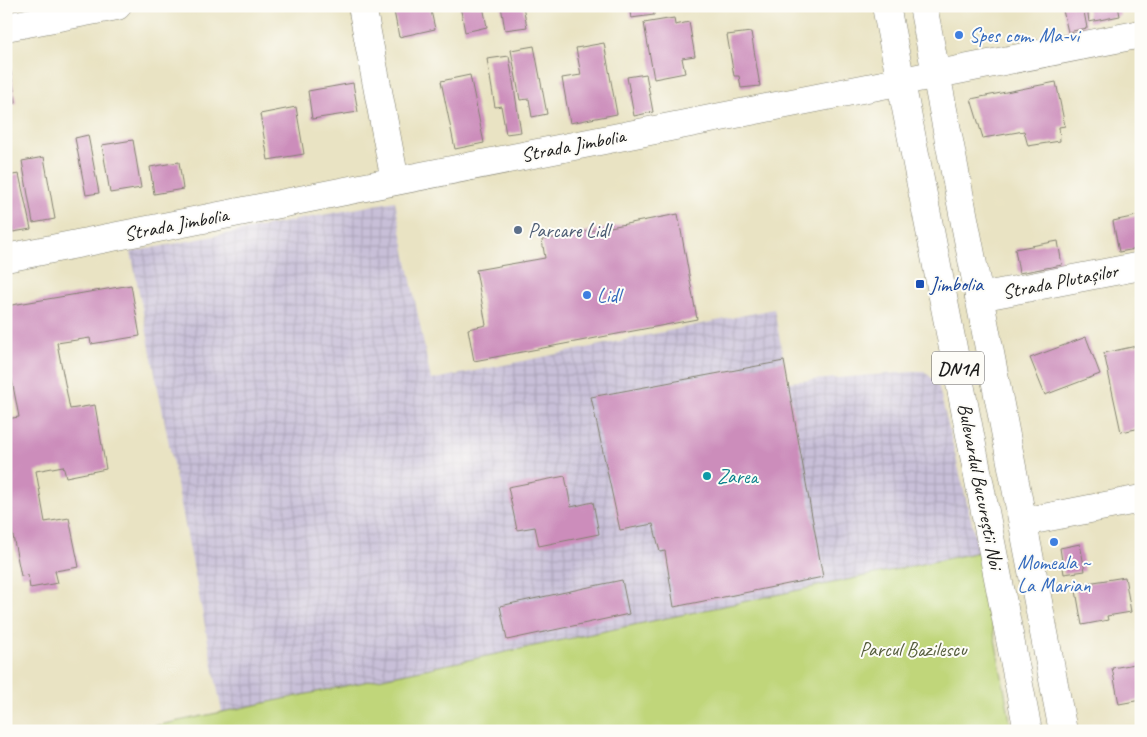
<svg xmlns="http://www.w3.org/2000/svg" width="1147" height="737" font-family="Caveat,sans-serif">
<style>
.industrial{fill:url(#industrial-grid)}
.green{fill:#c0d67a;stroke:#6e794b}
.building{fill:#cc8dbb}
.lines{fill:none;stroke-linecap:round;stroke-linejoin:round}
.minor-casing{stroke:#828070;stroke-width:29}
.major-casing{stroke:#828070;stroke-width:29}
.minor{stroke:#fff;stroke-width:28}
.major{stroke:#fff;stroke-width:28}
.shop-dot{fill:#3f7fe0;stroke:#fdfcf7;stroke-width:2}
.service-dot{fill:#5c6f8a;stroke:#fdfcf7;stroke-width:2}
.transit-dot{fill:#1a4fb4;stroke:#fdfcf7;stroke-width:2}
.culture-dot{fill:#0f9aa8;stroke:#fdfcf7;stroke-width:2}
.labels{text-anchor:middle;stroke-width:4;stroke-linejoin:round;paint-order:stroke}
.shield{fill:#fdfcf7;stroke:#605f5e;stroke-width:1}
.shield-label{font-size:19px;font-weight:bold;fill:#1c1c1c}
.shop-label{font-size:20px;fill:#366cbe;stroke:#fdfcf7;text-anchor:start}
.street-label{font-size:20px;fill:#1c1c1c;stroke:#fdfcf7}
.service-label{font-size:20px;fill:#4e5e75;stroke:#fdfcf7;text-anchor:start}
.transit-label{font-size:20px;fill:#164399;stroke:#fdfcf7;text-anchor:start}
.culture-label{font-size:20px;fill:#0d838f;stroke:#fdfcf7;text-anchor:start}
.park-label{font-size:20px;fill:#555d3d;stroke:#fdfcf7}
</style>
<defs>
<pattern id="industrial-grid" width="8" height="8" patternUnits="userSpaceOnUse" patternTransform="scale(1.25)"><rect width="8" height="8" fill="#c8bfd8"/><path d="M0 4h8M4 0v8" fill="none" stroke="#aba4b9"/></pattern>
</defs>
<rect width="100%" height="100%" fill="#fdfcf7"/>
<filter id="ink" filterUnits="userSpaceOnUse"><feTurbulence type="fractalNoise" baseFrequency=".02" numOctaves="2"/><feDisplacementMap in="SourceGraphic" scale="10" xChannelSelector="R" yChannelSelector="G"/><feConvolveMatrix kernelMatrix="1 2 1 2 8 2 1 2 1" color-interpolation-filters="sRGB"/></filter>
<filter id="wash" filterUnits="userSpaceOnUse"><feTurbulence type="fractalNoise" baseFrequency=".0096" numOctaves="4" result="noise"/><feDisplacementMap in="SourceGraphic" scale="20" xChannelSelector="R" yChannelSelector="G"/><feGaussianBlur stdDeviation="1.12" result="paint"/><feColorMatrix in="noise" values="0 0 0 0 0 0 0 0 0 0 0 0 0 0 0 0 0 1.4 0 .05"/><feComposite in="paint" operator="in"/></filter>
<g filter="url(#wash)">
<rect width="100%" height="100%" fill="#e9e3c3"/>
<path class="industrial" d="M395,201L431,380L774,309L784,361L592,397L620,530L653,524L660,552L665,551L823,577L788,382L924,371L938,384L979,552L222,712L131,252Z"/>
<path class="green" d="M979,552L1012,731H130L222,712Z"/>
<g id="blocks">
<path class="building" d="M393,6H430L435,29L399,37Z
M460,6H483L487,27L465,32Z
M501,6H523L527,27L505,30Z
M629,6H653L654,15L631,18Z
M1062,6H1083L1087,28L1068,32Z
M1087,6H1118L1120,16L1089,22Z
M674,18L675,25L689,22L695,56L682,58L685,73L654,79L644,23Z
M751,32L760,86L741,88L739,76H734L727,35Z
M604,43L617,114L570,123L562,78L581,75L576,48Z
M534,46L547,114L532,117L529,99L520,100L511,50Z
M509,56L521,132L506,134L501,106L495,107L487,59Z
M9,61L16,103L6,105V62Z
M646,74L653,112L634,116L627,77Z
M470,75L484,143L455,149L441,81Z
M1056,82L1065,126L1059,127L1060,141L1028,146L1024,131L983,138L971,99Z
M353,83L358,112L312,119L308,91Z
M296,107L304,154L268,160L260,114Z
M88,135L99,193L86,195L75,138Z
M133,140L141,188L110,193L102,145Z
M44,157L55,219L33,223L22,161Z
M179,162L183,189L154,194L150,167Z
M19,174L31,229L13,232L6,202V176Z
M678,214L697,319L474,361L468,329L486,325L476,270L545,258L542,240Z
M1141,215V248L1119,252L1113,221Z
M1058,241L1062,265L1019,273L1015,249Z
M131,285L140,336L91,344L90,338L57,343L70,409L95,405L106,469L66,477L63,466L36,471L45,522L69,518L79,567L55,571L58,583L30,588L28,575L21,576L6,501V419L19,417L6,349V306Z
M1086,337L1100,374L1045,395L1030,358Z
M1141,345V428L1121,432L1104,353Z
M784,361L823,577L674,607L665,551L660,552L653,524L620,530L591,397Z
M565,476L571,507L593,502L599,534L539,546L535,527L517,530L508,487Z
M1080,544L1085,571L1064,574L1060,548Z
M1125,577L1131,612L1107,616L1108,620L1082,625L1075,585Z
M622,580L629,614L507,640L500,606Z
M1141,663V700L1119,704L1112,668Z"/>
</g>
</g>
<g filter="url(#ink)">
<use href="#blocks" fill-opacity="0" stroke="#828070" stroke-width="1"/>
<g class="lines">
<defs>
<path id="minor" d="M362,6L395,181
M6,27L117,6
M6,258L1141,34
M979,297L1141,266
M1023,522L1141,499"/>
<path id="major" d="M886,6L1028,731
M923,6L1063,731"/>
</defs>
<use href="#minor" class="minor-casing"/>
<use href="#major" class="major-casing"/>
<use href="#minor" class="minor"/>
<use href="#major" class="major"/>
</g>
</g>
<g class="shop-dot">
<circle cx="959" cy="35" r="5"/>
<circle cx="587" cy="295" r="5"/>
<circle cx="1054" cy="542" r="5"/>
</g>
<circle class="service-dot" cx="518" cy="230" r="5"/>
<rect class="transit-dot" x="915" y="279" width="10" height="10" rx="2.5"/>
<circle class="culture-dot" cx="707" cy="476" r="5"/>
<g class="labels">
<rect class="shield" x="932" y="351.5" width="52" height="33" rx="4"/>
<g class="shield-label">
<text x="958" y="375">DN1A</text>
</g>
<g class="shop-label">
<text x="969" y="42">Spes com. Ma-vi</text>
<text x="597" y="302">Lidl</text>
<text x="1054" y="569" text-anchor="middle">Momeala ~<tspan x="1054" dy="23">La Marian</tspan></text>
</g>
<g class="street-label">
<text transform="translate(573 145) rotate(-11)" y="7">Strada Jimbolia</text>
<text transform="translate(176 224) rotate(-11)" y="7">Strada Jimbolia</text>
<text transform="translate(1060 281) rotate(-11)" y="7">Strada Plutașilor</text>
<text transform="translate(981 486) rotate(79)" y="7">Bulevardul Bucureștii Noi</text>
</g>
<g class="service-label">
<text x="528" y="237">Parcare Lidl</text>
</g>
<g class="transit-label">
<text x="930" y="291">Jimbolia</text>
</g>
<g class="culture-label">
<text x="717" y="483">Zarea</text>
</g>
<g class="park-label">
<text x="913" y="656">Parcul Bazilescu</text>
</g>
</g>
<rect width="1147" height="737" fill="none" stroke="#fdfcf7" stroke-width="25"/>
</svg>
